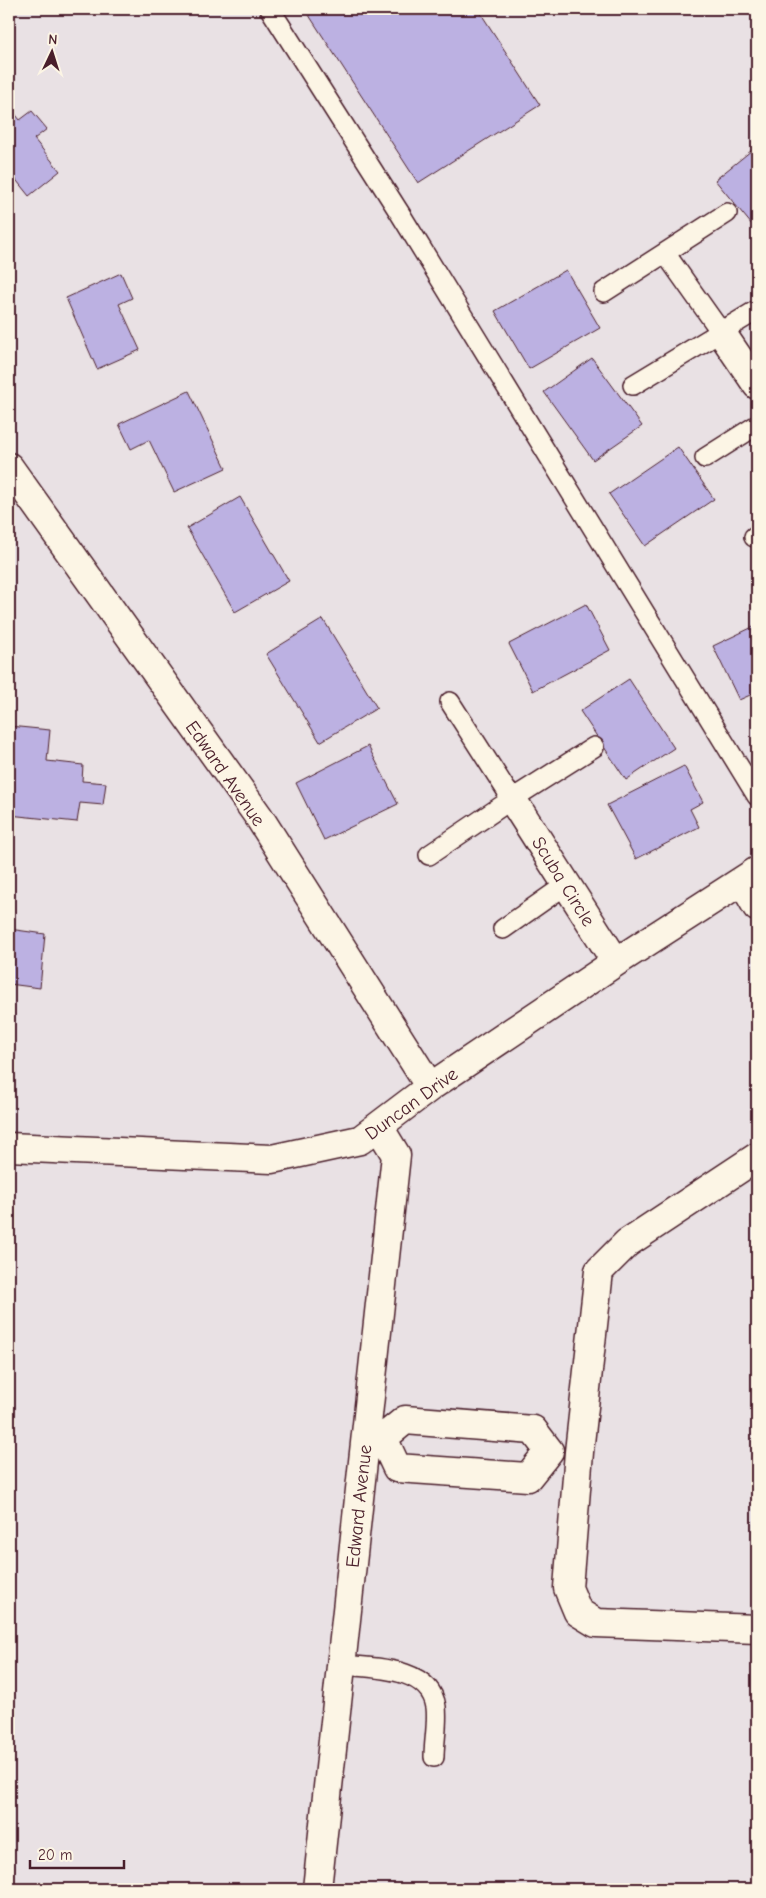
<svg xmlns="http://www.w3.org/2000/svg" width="766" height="1898" font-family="'Comic Neue',sans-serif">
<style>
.building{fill:#bcb1e2;stroke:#4a1f2b}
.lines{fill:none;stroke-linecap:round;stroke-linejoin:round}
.service-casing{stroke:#4a1f2b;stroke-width:22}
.minor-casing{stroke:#4a1f2b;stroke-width:31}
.service{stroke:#fcf5e5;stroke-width:19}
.minor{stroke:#fcf5e5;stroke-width:28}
.labels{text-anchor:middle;stroke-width:5;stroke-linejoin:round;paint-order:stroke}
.street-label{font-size:19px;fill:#4a1f2b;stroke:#fcf5e5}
</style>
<rect width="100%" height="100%" fill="#e9e1e4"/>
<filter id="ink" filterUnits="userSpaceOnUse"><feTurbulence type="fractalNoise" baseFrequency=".02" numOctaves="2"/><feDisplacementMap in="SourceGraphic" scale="10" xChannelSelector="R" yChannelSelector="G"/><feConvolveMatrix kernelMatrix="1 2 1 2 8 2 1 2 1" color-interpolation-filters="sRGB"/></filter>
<g filter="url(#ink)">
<path class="building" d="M305,9H478L540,105L418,183Z
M9,106L20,120L32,111L47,129L34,139L60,171L29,196L9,171Z
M757,146V231L715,180Z
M566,270L600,328L529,369L495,311Z
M121,273L132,298L119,304L140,350L97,369L66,298Z
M592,358L642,426L593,460L544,392Z
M189,391L226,468L174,492L149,440L131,449L119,424Z
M678,447L714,499L645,546L609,494Z
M240,497L289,581L235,612L187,528Z
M586,604L610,650L533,691L509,644Z
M323,619L377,708L320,742L266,654Z
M757,625V692L739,700L713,646Z
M629,679L674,748L626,780L580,711Z
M757,713V723L752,716Z
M9,726L50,730L47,761L83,765L82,781L106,783L103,805L80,803L77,822L9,815Z
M368,746L398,804L324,840L296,783Z
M684,766L703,802L690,809L699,827L636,859L607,805Z
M9,929L45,934L40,988L9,984Z"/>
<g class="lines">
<defs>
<path id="service" d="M270,9L401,215L757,796
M665,253L721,332
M604,292L727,213
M633,385L757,310
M705,458L757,425
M754,537L757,535
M450,702L512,799
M429,855L512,799L594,747
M503,929L567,884
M341,1665C372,1668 430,1666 436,1707C438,1723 434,1741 434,1757"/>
<path id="minor" d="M721,332L757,385
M9,467L259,817L430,1087
M512,799L616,962
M742,881L757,907
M9,1147L272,1159L360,1140L430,1087L616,962L757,871
M757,1157L627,1243L599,1271L579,1452L568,1588L578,1612L596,1623L757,1629
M366,1437L383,1438L405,1420L533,1430L549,1451
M383,1438L397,1468L528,1477L549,1451
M317,1889L396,1155L379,1127"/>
</defs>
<use href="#service" class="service-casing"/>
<use href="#minor" class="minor-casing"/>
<use href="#service" class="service"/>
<use href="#minor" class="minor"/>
</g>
</g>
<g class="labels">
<g class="street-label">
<text transform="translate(226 773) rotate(55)" y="7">Edward Avenue</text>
<text transform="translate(564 881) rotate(58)" y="7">Scuba Circle</text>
<text transform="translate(411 1103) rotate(-36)" y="7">Duncan Drive</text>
<text transform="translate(358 1506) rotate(-84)" y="7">Edward Avenue</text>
</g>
</g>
<rect width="766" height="1898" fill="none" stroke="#fcf5e5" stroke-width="30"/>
<rect x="15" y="15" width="736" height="1868" fill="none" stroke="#4a1f2b" stroke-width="2" filter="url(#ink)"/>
<g transform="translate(52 52) rotate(4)" stroke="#fcf5e5" stroke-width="4" paint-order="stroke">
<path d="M0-4L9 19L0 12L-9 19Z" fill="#4a1f2b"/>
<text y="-8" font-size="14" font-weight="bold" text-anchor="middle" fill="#4a1f2b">N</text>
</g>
<path d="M30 1860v8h94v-8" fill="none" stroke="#4a1f2b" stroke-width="2.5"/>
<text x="38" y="1860" font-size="15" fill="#4a1f2b" stroke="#fcf5e5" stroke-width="4" paint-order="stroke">20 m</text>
</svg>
